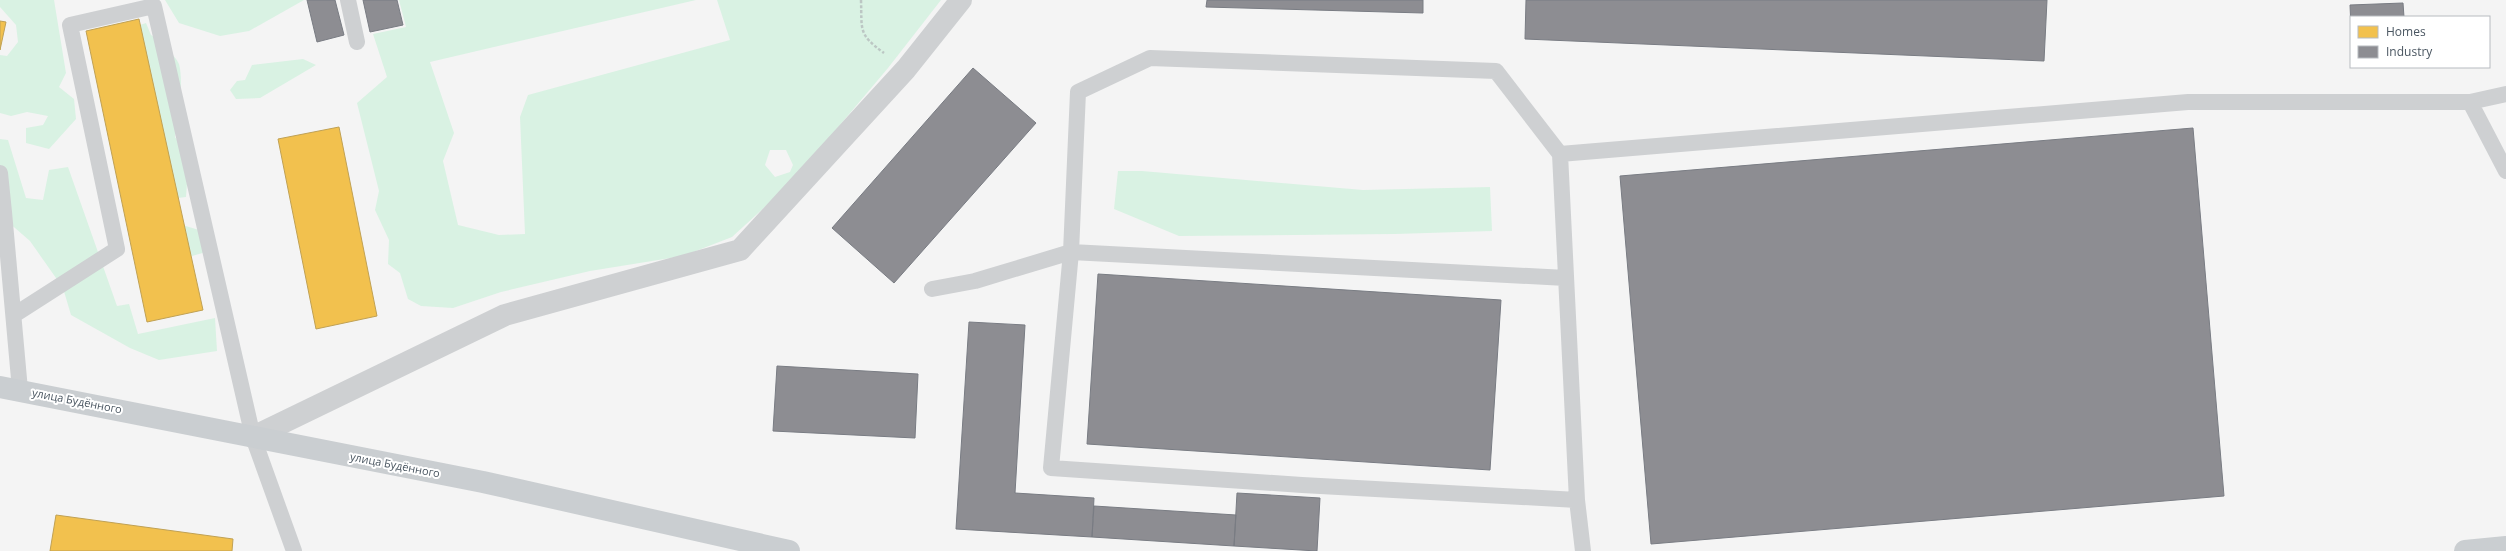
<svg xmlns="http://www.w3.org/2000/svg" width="2506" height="551" font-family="'Open Sans',sans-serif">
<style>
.green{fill:#d9f2e3;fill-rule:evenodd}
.homes{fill:#f2c14e;stroke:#c0a154}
.industry{fill:#8d8d92;stroke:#797c83}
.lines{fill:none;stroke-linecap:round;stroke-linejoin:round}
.path{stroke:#bcc7c4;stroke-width:2.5;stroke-dasharray:3 2;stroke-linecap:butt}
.lane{stroke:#ced0d2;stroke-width:16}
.street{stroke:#ced0d2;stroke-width:22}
.primary{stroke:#caced1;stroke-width:22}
.labels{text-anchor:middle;stroke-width:4;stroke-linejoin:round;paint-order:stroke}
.street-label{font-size:11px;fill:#4a5661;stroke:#fff}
</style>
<rect width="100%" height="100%" fill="#f4f4f4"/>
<path class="green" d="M0,0H54L66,73L59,87L74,99L76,119L49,149L26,143V128L43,125L48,116L27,112L11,116L0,113V55L7,56L18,42L16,25L0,7Z
M165,0H304L249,31L220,36L179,23Z
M399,0H696L430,62L454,133L443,161L458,225L499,235L525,234L520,117L528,95L730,40L717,0H941L888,68L791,183L732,237L683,256L590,271L501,292L453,308L421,306L408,299L400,273L388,264L389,240L375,210L379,191L357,103L387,77L373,34L406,27ZM770,150H786L793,165L790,172L775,177L765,165Z
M146,23L151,35C158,39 176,56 179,64C184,82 178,118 175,137L189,156L186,197L169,199L131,28Z
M303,59L316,65L260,98L236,99L230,90L237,81L245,80L252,65Z
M0,139L8,140L26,198L43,200L49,170L68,167L117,306L129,304L138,334L215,318L217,351L159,360L130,348L71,315L63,288L30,241L0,215Z
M1118,171H1142L1363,190L1490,187L1492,231L1395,234L1179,236L1114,209Z
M179,224L199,230L206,252L192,256L175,242Z"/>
<path class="homes" d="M139,19L203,310L147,322L86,31Z
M0,21L6,22L0,50Z
M339,127L377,316L316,329L278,139Z
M56,515L233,539L232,551H50Z"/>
<path class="industry" d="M307,0H335L344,35L317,42Z
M363,0H397L403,25L370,32Z
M1207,0H1423V13L1206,7Z
M1526,0H2047L2044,61L1525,39Z
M2403,3L2404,17H2351V28L2350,5Z
M973,68L1036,123L894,283L832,228Z
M2193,128L2224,496L1651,544L1620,176Z
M1098,274L1501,300L1490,470L1087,444Z
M969,322L1025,325L1015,493L1094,498L1092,537L956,529Z
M777,366L918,374L915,438L773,431Z
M1237,493L1320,498L1317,551L1234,546Z
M1094,506L1236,515L1234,546L1092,537Z"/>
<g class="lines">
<path class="path" d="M861,0C862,31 858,34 884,53"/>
<path class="lane" d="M348,0L357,42
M2470,102L2506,171
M1560,154L2188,102H2470L2506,94
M0,173L4,212
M0,211L4,212L20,390
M932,289L975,281L1071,252L1566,278
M14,315L117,249L70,25L154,6L253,437L294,551
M1577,500L1302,485L1051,468L1071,252L1078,92L1150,58L1496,71L1560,154L1577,500L1583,551"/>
<path class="street" d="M253,437L505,315L740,250L906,69L961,0"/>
<path class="primary" d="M0,387L483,482L789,551
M2465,551L2506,547"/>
</g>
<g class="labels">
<g class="street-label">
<text transform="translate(77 401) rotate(11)" y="4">улица Будённого</text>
<text transform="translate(395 465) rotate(11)" y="4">улица Будённого</text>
</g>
</g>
<rect x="2350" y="16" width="140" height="52" fill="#ffffff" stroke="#b7bbc0"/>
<rect x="2358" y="26" width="20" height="12" fill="#f2c14e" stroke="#b7bbc0"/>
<text x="2386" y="36" font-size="12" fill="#4a5661">Homes</text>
<rect x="2358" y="46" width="20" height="12" fill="#8d8d92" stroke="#b7bbc0"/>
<text x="2386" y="56" font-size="12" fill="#4a5661">Industry</text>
</svg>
